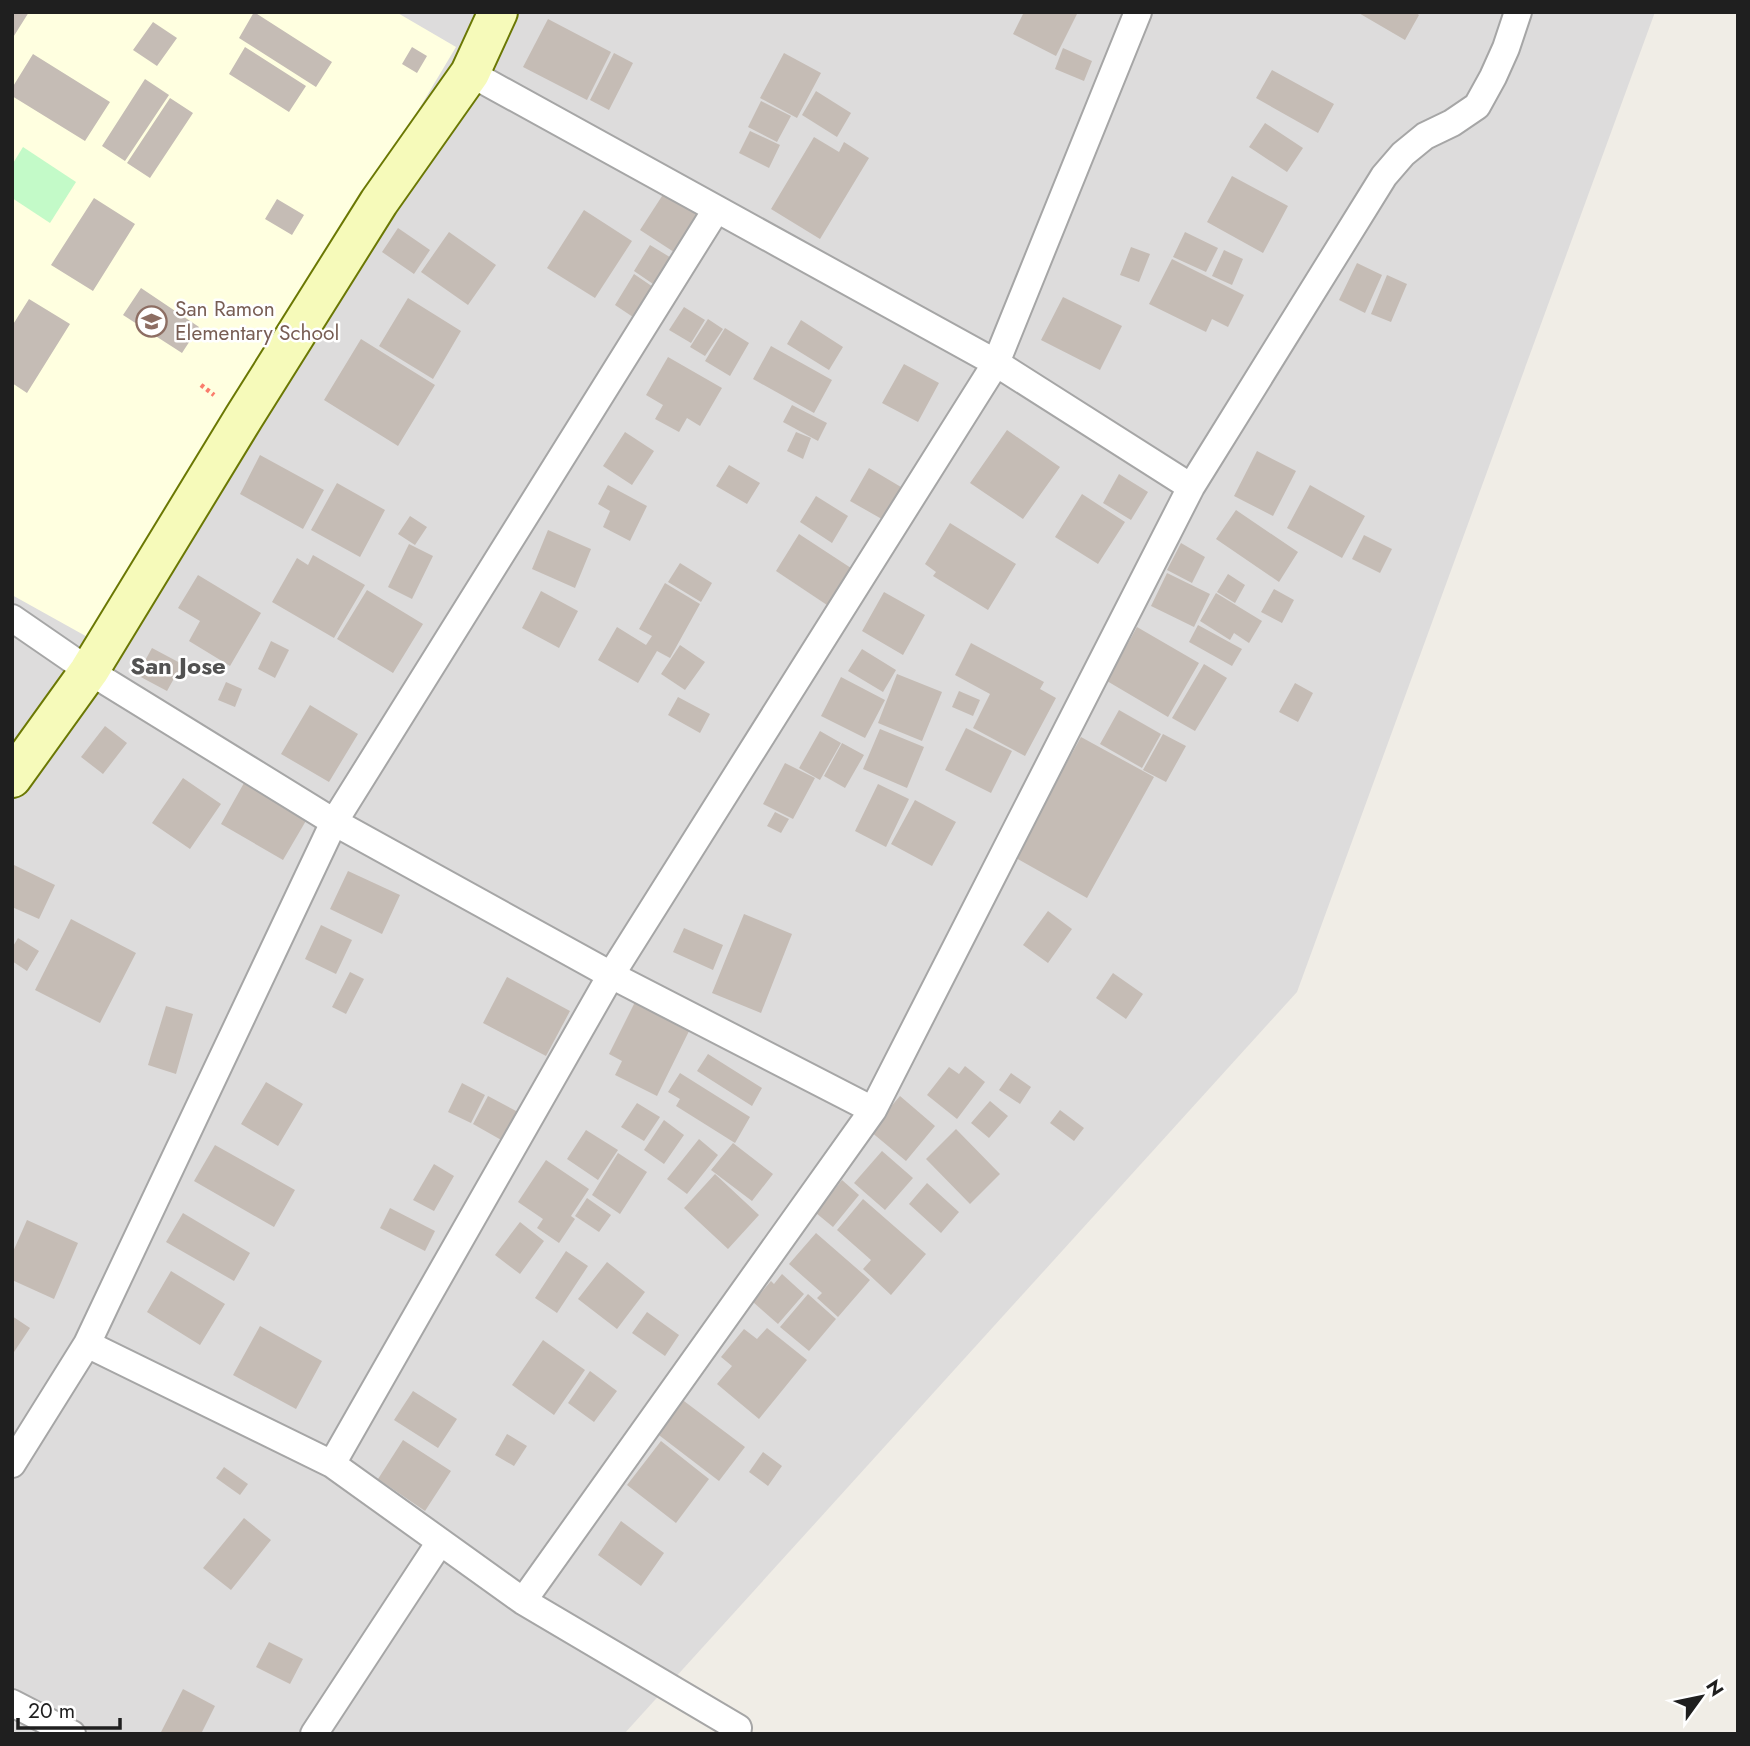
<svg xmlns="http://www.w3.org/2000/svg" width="1750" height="1746" font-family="Jost,sans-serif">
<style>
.residential{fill:#dddcdc}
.education{fill:#ffffe0}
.park{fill:#c3fac8}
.building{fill:#c5bcb5}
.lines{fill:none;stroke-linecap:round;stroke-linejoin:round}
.street-casing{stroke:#a6a6a6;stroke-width:30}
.secondary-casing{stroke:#6b7804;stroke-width:42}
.path{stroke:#fa7c6c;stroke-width:4.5;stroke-dasharray:3.5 3.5;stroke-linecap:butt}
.street{stroke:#fff;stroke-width:26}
.secondary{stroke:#f6faba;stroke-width:38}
.labels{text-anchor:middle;stroke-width:5;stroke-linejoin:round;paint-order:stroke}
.education-label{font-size:21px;fill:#785e54;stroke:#fff;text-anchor:start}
.quarter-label{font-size:24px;font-weight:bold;fill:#525252;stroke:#fff}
</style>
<rect width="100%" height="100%" fill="#f0ede6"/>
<path class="residential" d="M12,12H1655L1297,992L624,1734H12Z"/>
<path class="education" d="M12,12H396L456,47L100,644L12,595Z"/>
<path class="park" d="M23,147L76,182L50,223L12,198V165Z"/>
<path class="building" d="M12,12H29L12,39Z
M254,12L332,62L316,87L239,38Z
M1024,12H1078L1056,56L1013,34Z
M1357,12H1415L1419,15L1405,40Z
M548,19L611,52L587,100L523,67Z
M153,22L177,38L157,66L133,50Z
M245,47L306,86L289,112L229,74Z
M412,47L427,56L417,73L402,64Z
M1063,48L1092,61L1084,81L1055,69Z
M614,53L633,63L609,110L590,100Z
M784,53L821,73L797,118L760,98Z
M33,54L110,102L85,141L12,96V88Z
M1272,70L1334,104L1318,133L1256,98Z
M145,79L169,95L125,161L102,146Z
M816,91L851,113L837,137L802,115Z
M170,98L193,113L150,178L127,163Z
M761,101L791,116L777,142L748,127Z
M1265,123L1303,148L1287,172L1249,147Z
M750,131L780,145L769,168L739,153Z
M814,137L839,152L844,142L869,158L820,239L771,209Z
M1232,176L1288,206L1263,253L1207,222Z
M664,193L700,217L677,254L640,230Z
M94,198L135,224L93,291L51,265Z
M277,199L304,215L292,235L265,219Z
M584,210L632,241L595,298L547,268Z
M398,228L430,250L414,274L382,252Z
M449,232L496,265L468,305L421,272Z
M1185,232L1218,248L1206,272L1173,257Z
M650,245L673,259L656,286L634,271Z
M1131,247L1150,254L1139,282L1120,275Z
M1224,250L1243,259L1232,285L1212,276Z
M1172,259L1244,295L1228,327L1212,319L1206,332L1149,304Z
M1357,263L1382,275L1365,313L1339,300Z
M634,274L656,289L636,319L615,305Z
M1387,275L1407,284L1391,322L1371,314Z
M141,288L199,327L182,353L123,315Z
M1063,297L1122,326L1100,370L1041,340Z
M408,298L461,331L433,379L379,346Z
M29,299L70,324L27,393L12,383V326Z
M684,307L705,320L691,343L669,330Z
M708,319L723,329L705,356L690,347Z
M801,320L843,347L829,370L787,344Z
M725,328L749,343L730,376L705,361Z
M361,339L435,385L398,446L324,400Z
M771,346L832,380L814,413L753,379Z
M668,357L722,388L700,426L687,418L679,432L655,419L663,405L646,395Z
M904,364L939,383L918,422L882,403Z
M792,405L827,423L818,441L783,422Z
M1007,430L1060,467L1023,519L970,483Z
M625,432L654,451L632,485L603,466Z
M796,432L811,438L803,459L787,451Z
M1257,451L1296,471L1273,516L1234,496Z
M260,455L324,490L303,529L240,494Z
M729,465L760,483L747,504L716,486Z
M869,468L906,490L887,522L850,501Z
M1119,474L1148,492L1131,520L1103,503Z
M337,483L385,510L360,557L311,530Z
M608,485L647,506L630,541L603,527L610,511L598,504Z
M1310,485L1365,516L1342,558L1287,528Z
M1082,494L1125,522L1098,564L1055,537Z
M816,496L848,516L832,543L800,522Z
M1236,510L1298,552L1279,582L1216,539Z
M410,516L427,527L415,545L398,534Z
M950,523L1016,564L988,610L933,576L936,572L925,564Z
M548,530L591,549L575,588L532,569Z
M799,534L854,570L830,607L776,571Z
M1364,535L1392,549L1380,573L1352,559Z
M1181,543L1205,557L1192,583L1167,570Z
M409,544L433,556L412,599L388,587Z
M313,555L365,585L334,638L272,602L297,558L308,565Z
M680,563L712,583L701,602L668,582Z
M1167,573L1210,594L1194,627L1151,606Z
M1228,574L1245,585L1235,603L1217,592Z
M198,575L261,613L230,666L189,641L200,621L178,608Z
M665,583L700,604L670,658L657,651L638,683L598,660L617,627L646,645L652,636L639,629Z
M1274,589L1294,600L1282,623L1261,612Z
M367,590L423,624L393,673L337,639Z
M541,591L578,611L559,648L522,628Z
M884,592L925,615L903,655L862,631Z
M1216,593L1262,621L1249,643L1234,633L1230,640L1200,621Z
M1198,625L1242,649L1232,666L1189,642Z
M1137,627L1199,663L1168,717L1107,681Z
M271,641L289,650L275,678L258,669Z
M971,643L1044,682L1040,689L1056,698L1025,756L973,728L990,694L955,675Z
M680,645L705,662L685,690L661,674Z
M152,648L182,664L167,691L137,675Z
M862,649L896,670L883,692L848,671Z
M1204,664L1227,678L1195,731L1172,718Z
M897,674L942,692L922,741L878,723Z
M841,677L885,700L865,738L821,716Z
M226,682L242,689L235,707L218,700Z
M1295,683L1313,693L1298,722L1279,712Z
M959,691L980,700L973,716L952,707Z
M678,697L710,714L700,733L668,715Z
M310,705L358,734L329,782L281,754Z
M1119,710L1161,734L1142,768L1100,744Z
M105,726L127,743L103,774L81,757Z
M966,728L1012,751L991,793L945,770Z
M880,729L924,747L907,788L863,769Z
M820,731L841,743L820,780L799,768Z
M1163,734L1186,746L1166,782L1143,770Z
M1081,737L1154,777L1087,898L1014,857Z
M842,743L864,755L845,788L824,776Z
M785,763L815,778L793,819L763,804Z
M183,778L221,804L190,849L152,823Z
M244,783L307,819L283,860L221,824Z
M878,784L909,799L886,847L855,831Z
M915,800L956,822L932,866L891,844Z
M775,812L789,819L781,833L767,826Z
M12,864L55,885L39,919L12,907Z
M348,871L400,895L382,934L330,909Z
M1048,911L1072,929L1048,963L1023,945Z
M744,914L792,934L761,1013L712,993Z
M71,919L136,953L100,1023L35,990Z
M321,925L352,940L336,974L305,959Z
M684,928L723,945L713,970L673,952Z
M18,938L39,951L27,971L12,961V948Z
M350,972L364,979L346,1014L332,1007Z
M1113,973L1143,994L1126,1019L1096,998Z
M507,977L570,1011L546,1056L483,1023Z
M637,998L692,1025L657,1096L615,1075L622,1061L609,1054Z
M166,1006L193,1014L176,1074L148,1065Z
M708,1054L762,1088L752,1106L697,1071Z
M965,1066L985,1082L957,1119L927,1095L949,1067L959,1074Z
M680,1073L750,1117L735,1143L676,1106L680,1099L668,1092Z
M1011,1073L1031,1087L1020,1104L999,1090Z
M266,1082L303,1104L278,1146L241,1124Z
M462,1083L485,1095L471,1123L448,1112Z
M488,1096L518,1112L503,1141L473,1124Z
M900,1096L935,1126L906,1161L870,1131Z
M990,1101L1008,1116L989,1138L971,1123Z
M637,1103L660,1117L644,1141L621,1127Z
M1060,1110L1084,1128L1074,1141L1050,1123Z
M664,1120L684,1135L664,1164L644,1150Z
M956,1129L1000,1174L970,1204L926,1159Z
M586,1130L618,1150L598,1180L567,1159Z
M699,1139L718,1155L687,1194L667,1179Z
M733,1143L773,1174L752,1201L711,1170Z
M215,1145L295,1190L274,1227L194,1181Z
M882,1151L913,1178L885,1210L854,1183Z
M618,1153L647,1172L620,1214L592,1195Z
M546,1160L589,1189L571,1216L575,1219L559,1243L537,1228L543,1219L518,1202Z
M434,1164L454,1176L434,1211L413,1200Z
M715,1174L759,1215L728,1249L684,1208Z
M842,1180L859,1195L833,1227L816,1213Z
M927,1183L959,1212L941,1233L909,1204Z
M587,1198L611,1215L599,1232L575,1216Z
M863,1199L926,1254L891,1295L863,1269L871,1260L837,1230Z
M390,1208L435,1231L425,1251L380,1228Z
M183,1213L250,1253L234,1281L166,1242Z
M27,1220L78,1243L54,1299L12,1280V1254Z
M520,1222L544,1241L520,1274L495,1255Z
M816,1233L870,1280L838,1317L817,1298L822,1293L789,1264Z
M566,1251L588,1266L557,1313L535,1298Z
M607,1262L645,1292L617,1329L578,1299Z
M171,1271L225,1304L200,1345L147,1312Z
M782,1274L804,1294L778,1324L753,1302L771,1281L774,1284Z
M808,1294L836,1319L809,1351L780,1327Z
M647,1312L679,1335L665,1356L632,1333Z
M12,1316L30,1328L12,1355Z
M260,1326L322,1361L296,1409L233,1375Z
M767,1328L807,1360L759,1419L717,1384L732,1366L721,1357L744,1329L757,1339Z
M543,1340L585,1370L554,1415L512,1385Z
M590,1371L617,1391L594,1422L568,1403Z
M413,1391L457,1419L438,1448L394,1420Z
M676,1395L745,1447L719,1481L651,1429Z
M507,1434L527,1446L514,1466L495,1455Z
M403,1440L451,1471L425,1511L378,1479Z
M661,1441L709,1479L676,1523L627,1485Z
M763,1452L782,1466L768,1486L749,1472Z
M224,1467L248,1484L240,1495L216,1478Z
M244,1518L271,1540L231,1590L203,1568Z
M621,1521L664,1553L641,1586L598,1555Z
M269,1642L303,1659L290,1684L256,1667Z
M183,1689L215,1706L201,1734H160Z"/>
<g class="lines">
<defs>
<path id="street" d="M470,73L996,363L1191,487
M12,618L89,671L334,822L611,975L873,1110
M87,1344L332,1464L523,1601L738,1728
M12,1464L87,1344L334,822L716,210
M332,1464L611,975L996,363L1138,12
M523,1601L873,1110L1191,487L1384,176L1403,154L1425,136L1452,123L1477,106L1493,77L1506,48L1518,12
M12,1703L72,1734
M314,1734L440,1542"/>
<path id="secondary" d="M12,778L89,671L244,417L379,202L470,73L498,12"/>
</defs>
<use href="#street" class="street-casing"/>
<use href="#secondary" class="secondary-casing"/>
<path class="path" d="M201,385L214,395"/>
<use href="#street" class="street"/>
<use href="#secondary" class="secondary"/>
</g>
<defs>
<symbol id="school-ring" viewBox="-11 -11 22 22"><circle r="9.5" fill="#fff" stroke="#8d6e63" stroke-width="1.5"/><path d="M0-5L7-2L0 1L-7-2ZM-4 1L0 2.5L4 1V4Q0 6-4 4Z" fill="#8d6e63"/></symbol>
</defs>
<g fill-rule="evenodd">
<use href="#school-ring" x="134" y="304" width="35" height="35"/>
</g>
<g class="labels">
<g class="education-label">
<text x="175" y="316">San Ramon<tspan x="175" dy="24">Elementary School</tspan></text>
</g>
<g class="quarter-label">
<text x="178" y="674">San Jose</text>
</g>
</g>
<rect width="1750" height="1746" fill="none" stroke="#1f1f1f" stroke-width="28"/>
<g transform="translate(1701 1697) rotate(57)" stroke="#ffffff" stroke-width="5" paint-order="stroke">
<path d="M0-5L12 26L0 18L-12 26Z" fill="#1f1f1f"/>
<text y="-10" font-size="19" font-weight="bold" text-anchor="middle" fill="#1f1f1f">N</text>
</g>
<path d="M18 1718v10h102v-10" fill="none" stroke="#1f1f1f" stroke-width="3.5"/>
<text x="28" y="1718" font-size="21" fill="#1f1f1f" stroke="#ffffff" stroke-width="5" paint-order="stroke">20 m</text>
</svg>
